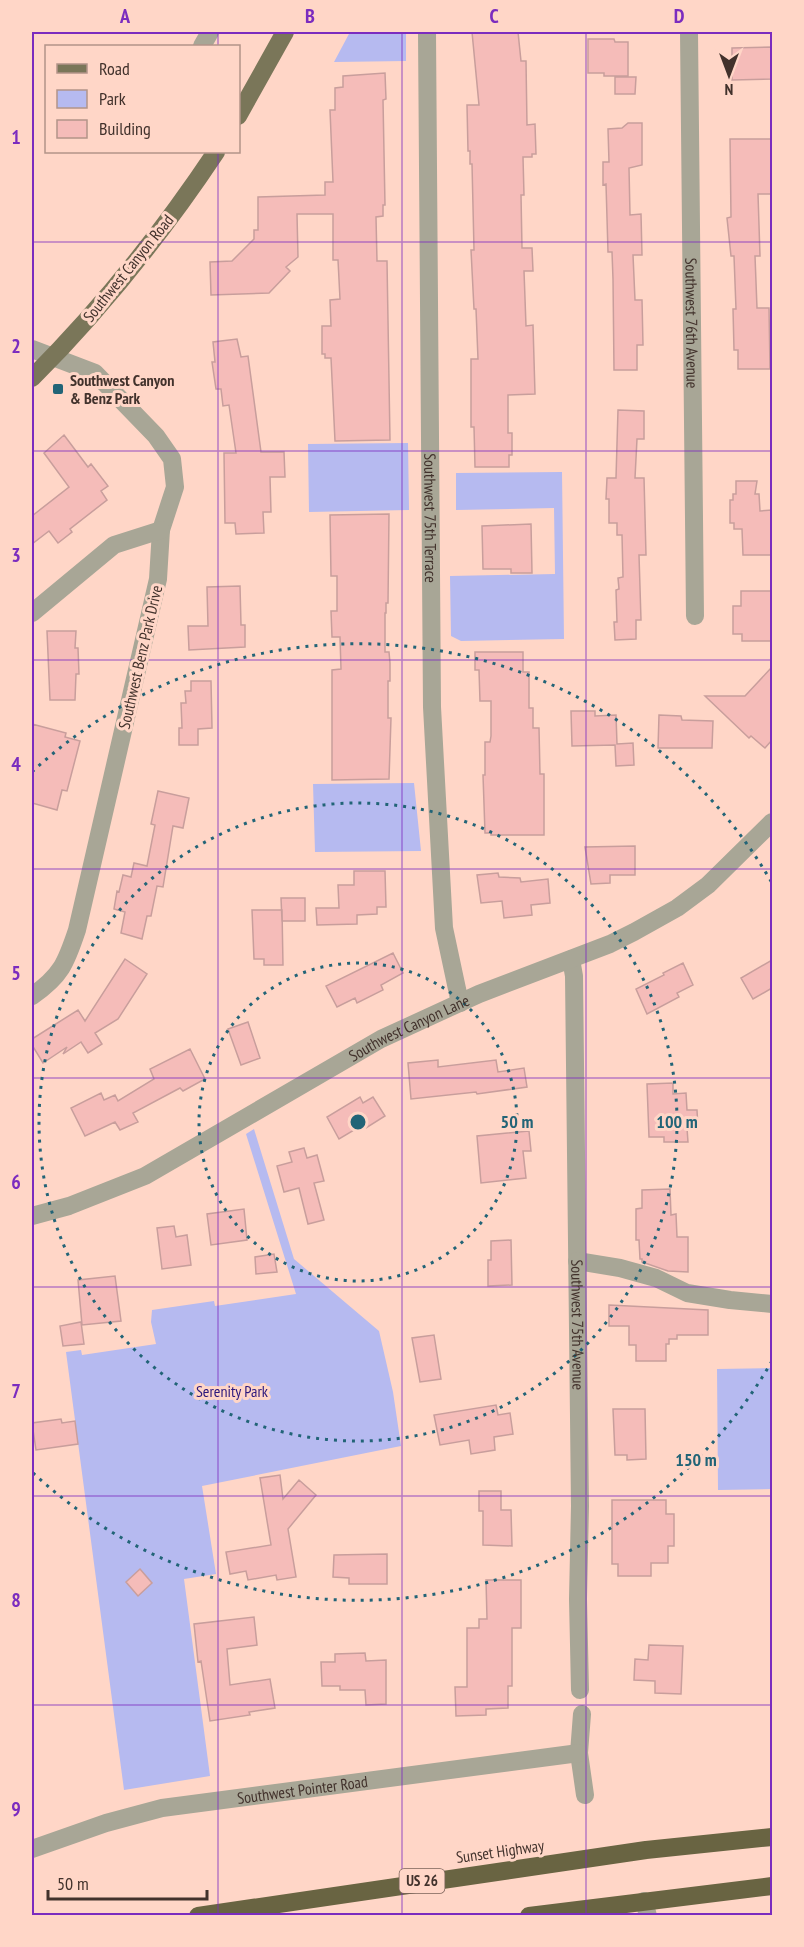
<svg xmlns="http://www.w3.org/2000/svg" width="804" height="1947" font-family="'PT Sans Narrow',sans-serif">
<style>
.green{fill:#b6baf0}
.building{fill:#f5bcb9;stroke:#c89e9c;stroke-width:1.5}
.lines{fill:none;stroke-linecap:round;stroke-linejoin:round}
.minor{stroke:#a8a696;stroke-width:18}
.major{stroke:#7a7659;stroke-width:18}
.highway{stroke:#696442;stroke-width:18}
.grid{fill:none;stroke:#7b2cbf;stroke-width:1.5;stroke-opacity:0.55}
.ring{fill:none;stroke:#226477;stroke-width:3;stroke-dasharray:3 6}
.poi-dot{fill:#226477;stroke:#ffd6c7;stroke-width:2}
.labels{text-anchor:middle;stroke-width:6;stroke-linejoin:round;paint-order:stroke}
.shield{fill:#ffd6c7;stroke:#7b635a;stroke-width:1.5}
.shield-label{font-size:15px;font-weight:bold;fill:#42322c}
.street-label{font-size:16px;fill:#42322c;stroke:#ffd6c7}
.poi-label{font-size:16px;font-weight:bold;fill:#42322c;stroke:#ffd6c7;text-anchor:start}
.park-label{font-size:16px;fill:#2b177c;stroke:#ffd6c7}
.centre{fill:#226477;stroke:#ffd6c7;stroke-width:3}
.ring-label{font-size:18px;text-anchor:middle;font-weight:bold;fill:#226477;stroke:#ffd6c7;stroke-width:6;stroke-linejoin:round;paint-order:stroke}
.neatline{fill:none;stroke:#7b2cbf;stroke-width:2}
.grid-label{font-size:20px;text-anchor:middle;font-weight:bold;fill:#7b2cbf}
</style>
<rect width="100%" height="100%" fill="#ffd6c7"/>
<path class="green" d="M350,32H406V61L334,62Z
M408,443L409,510L309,512L308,444Z
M562,472L564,639L461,641L451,636L450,576L555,574L554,508L456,510V473Z
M414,783L421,851L315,852L313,784Z
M254,1129L294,1259L379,1331L393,1392L401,1446L202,1486L216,1574L184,1579L210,1776L124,1790L66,1352L81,1350L82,1355L156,1344L151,1322L152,1310L214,1301L215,1306L296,1294L246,1134Z
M772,1368V1489L718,1490L717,1369Z"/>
<path class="building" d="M472,32H518L521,61H526L527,125L535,124L536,154H532V157H523L524,195H521L522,248H532L533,271H524L526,326L533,325L535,394L508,395V433H512V455H509V467H475L474,427H471V359H478L476,309H474L471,250H474L472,164H470V151H468L467,105H479Z
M588,39H614L615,42H628V76H604V73H588Z
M772,47V79L732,80V48Z
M385,73L386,99L383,100L385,205H383V216L376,217L377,261H387L390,440L335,441L331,358H325V354H322V326H331L330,300L340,299L338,260H333V214H297L298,257L286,267L290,271L269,293L211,295L210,262L232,261L254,239V230H258V197L325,195V182H333L330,110H335V88L343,87V76Z
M615,77H636L635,94H615Z
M628,123H642V165L629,168L630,215L641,214L642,255H633L635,300H642L643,345H637V370H614L613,279L612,252H608L606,184L603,185V162H609L608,129L622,128Z
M730,139H772V194H758L760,256H755L757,308H769L770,369H738V350H734L733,309H736L734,256H731L727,218L731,217Z
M237,339L241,357L248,356L261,452H284L285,477H270L271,512H263L264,533L236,534L235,523H225L224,453H236L229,405L223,406L221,389H216L212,362H215L213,342Z
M618,410L644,411V439H637L635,478H644L646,555H639L641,620H636V639L615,640L614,622H617L616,590L619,589L618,578L623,577L622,535H617V523H609V499H606L607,478H616Z
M64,435L88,467L91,464L108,486L101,491L107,500L70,529L72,532L58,543L49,531L32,544V516L69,487L44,453Z
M736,481H757L755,494H759L760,511L772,510V555H743L742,529H734V523H730V500H733V494H736Z
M389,514L388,603H386V613H385V652H389L390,663V681H388V718H391L389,779L332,780V670L341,669L340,637H332L331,611H337V576H331L330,515Z
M531,524L532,573H511V569H483L482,526Z
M240,586L241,625H245V647L189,650L188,626H208L207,587Z
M741,591H772V641H742V634H733V606H741Z
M47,631H76L75,648H78L79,674H76L75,700H50Z
M475,652H523V672H529V708H533V728H539L540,774H544V835H491V833H485L483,775H485V742H490L491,736V701H480L479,670H475Z
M772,667V740L765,748L751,736L749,738L705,696H745Z
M191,681H211L212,728L198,729V745H179V728H182L181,703H186L185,691H191Z
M571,711H595V716L616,715L617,744L633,743L634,765L616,766L615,745L572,746Z
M659,715L681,716L682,720L713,721L712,748H658Z
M32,724L66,733L65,737L80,741L67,791L62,790L57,810L32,803Z
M158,791L189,798L183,828L173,826L163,887L157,886L151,916H147L142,939L121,933L125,912L114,909L117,891L119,892L123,875L131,877L134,863L147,866L155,825L151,824Z
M635,846V875H610V883L591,884L585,847Z
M354,871H385L386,907H377V914L357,915V924L317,925L316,908H339L338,885H354Z
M498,873L499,877L520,878L521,882L548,879L550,903L531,905L532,915L504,918L502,901L481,903L477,875Z
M281,898H305V921H282Z
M252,910H282L283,965H264V959H254Z
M393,953L403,973L381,985L383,990L357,1003L355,998L337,1007L326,986Z
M125,959L147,974L118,1019L95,1033L102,1044L88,1053L81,1042L63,1054L67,1047L43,1063L32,1045V1039L78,1010L85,1021Z
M772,960V988L753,999L741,978Z
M683,963L693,985L677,993L679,997L647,1014L636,989L664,975L663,973Z
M248,1022L260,1058L241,1065L228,1029Z
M190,1049L205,1079L183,1091L180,1088L133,1113L138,1122L120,1130L115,1122L85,1136L71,1108L101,1093L104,1100L115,1095L118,1101L154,1079L150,1069Z
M438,1060V1067L496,1060L498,1072L524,1068L527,1087L477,1094L476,1092L411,1099L408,1063Z
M673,1083V1094L686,1093L687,1110H697L698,1128H687L688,1142H664V1137H649L647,1084Z
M360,1097L363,1103L373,1097L385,1116L366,1128L364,1124L339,1139L327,1117Z
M529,1131L531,1151H523L526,1178L481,1183L477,1136Z
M304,1148L307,1158L317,1155L324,1181L314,1183L324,1220L308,1224L299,1188L284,1192L277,1166L292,1162L289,1152Z
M670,1189L671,1215L676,1214L677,1237H688V1272L668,1271L642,1262V1259H640L639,1240H636V1209L642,1208V1190Z
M244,1209L247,1240L211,1245L207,1214Z
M174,1226L176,1237L187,1235L191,1265L162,1269L157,1228Z
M511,1240L512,1285L488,1286V1260H491V1241Z
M274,1254L277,1272L256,1274L255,1257Z
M115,1276L121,1321L82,1325L78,1280Z
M609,1305L708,1310V1335H677V1339H669V1344H666V1361H636V1345H629V1326H609Z
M81,1322L84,1344L63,1346L60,1326Z
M434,1335L441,1379L420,1382L412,1338Z
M496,1405L498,1415L510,1413L513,1434L494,1437L495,1450L471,1454L469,1440L440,1445L434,1415Z
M613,1409H645L646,1459L627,1460V1455H615Z
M61,1419L62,1423L75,1421L78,1444L36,1450L32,1423Z
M280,1475L283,1499L299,1480L316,1495L288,1529L296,1577L277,1580L276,1575L248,1580L246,1571L230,1574L226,1552L271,1545L260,1478Z
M479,1491H501V1510H511L512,1546L483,1545V1511H479Z
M612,1500H666V1514H674V1546H668V1563H651V1576H618V1564H612Z
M387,1554V1584H349V1578L333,1577L334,1555Z
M140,1569L152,1583L138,1596L126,1582Z
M486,1580H521V1628H512V1686H508V1708L486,1709V1715L456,1716L455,1687H467V1628H479V1619H487Z
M254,1617L257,1645L227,1649L230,1685L270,1679L275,1708L249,1712L250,1715L210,1721L201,1661L198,1662L194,1624Z
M649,1645L683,1646L681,1694L655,1693V1681L634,1680L635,1659L648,1660Z
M365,1653L366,1661L386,1660V1704L366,1705L365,1690H340V1686H322L321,1662H335V1654Z"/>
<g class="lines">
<g class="minor">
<path id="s1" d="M427,32L432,707L444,928L460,1003"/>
<path id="s2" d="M689,32L695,616"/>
<path d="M202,46L210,32"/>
<path d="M32,349L95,373L156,436L172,459L175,487L161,530L158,579L77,930C66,963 61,976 32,996"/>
<path d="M32,613L114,545L161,530"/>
<path id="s3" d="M571,959L574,976L580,1506L578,1599L580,1690"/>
<path id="s4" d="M32,1216L69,1206L145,1176L381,1039L479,994L610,944L634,932L677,908L708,885L772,822"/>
<path d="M577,1261L620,1268L656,1278L687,1293L730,1300L772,1304"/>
<path d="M582,1714L579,1753L585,1795"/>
<path id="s5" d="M32,1849L106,1823L162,1808L579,1753"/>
<path d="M644,1901L648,1916"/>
</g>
<path class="major" d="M238,116L285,32
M32,378C101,309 162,233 216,152"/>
<path class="highway" d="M198,1916L646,1850L772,1837
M529,1916L772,1886"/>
</g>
<path class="grid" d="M218,32V46M402,32V1916M586,32V1916M218,152V1916M32,242H772M32,451H772M32,660H772M32,869H772M32,1078H772M32,1287H772M32,1496H772M32,1705H772"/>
<g class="ring">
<circle cx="358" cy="1122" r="159"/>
<circle cx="358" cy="1122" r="319"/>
<path d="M772 1361A478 478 0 0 1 32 1472M32 772A478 478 0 0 1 772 883"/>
</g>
<rect class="poi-dot" x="52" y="383" width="12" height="12" rx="3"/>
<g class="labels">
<rect class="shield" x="399.5" y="1869" width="45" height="24" rx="4.5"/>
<g class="shield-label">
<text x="422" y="1886">US 26</text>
</g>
<g class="street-label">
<text transform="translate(128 268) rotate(-51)" y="6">Southwest Canyon Road</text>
<text dy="6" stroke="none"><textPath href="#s2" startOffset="291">Southwest 76th Avenue</textPath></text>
<text dy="6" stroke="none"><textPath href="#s1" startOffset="486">Southwest 75th Terrace</textPath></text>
<text transform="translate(140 657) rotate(-77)" y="6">Southwest Benz Park Drive</text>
<text dy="6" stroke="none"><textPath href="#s4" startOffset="423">Southwest Canyon Lane</textPath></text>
<text dy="6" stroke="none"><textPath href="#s3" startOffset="366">Southwest 75th Avenue</textPath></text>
<text dy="6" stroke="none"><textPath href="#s5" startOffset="278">Southwest Pointer Road</textPath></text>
<text transform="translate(500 1851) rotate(-8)" y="6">Sunset Highway</text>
</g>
<g class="poi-label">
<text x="70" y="386">Southwest Canyon<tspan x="70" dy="18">&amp; Benz Park</tspan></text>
</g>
<g class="park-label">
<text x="232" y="1397">Serenity Park</text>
</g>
</g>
<circle cx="358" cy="1122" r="9" class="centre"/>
<g class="ring-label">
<text x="517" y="1128">50 m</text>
<text x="677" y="1128">100 m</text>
<text x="696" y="1466">150 m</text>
</g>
<rect width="804" height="1947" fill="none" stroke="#ffd6c7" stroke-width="66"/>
<rect x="45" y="45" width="195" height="108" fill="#ffd6c7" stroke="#b39489" stroke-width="1.5"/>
<rect x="57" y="64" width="30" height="9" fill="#7a7659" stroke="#b39489" stroke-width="1.5"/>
<text x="99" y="75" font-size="18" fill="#42322c">Road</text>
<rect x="57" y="90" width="30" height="18" fill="#b6baf0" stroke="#b39489" stroke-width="1.5"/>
<text x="99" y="105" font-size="18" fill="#42322c">Park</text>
<rect x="57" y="120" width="30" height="18" fill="#f5bcb9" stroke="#b39489" stroke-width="1.5"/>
<text x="99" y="135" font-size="18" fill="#42322c">Building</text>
<g transform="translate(729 75) rotate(180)" stroke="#ffd6c7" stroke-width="4.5" paint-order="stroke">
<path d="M0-4.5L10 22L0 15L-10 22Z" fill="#42322c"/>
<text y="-9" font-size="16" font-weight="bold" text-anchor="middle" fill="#42322c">N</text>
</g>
<path d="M48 1890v9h159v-9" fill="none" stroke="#42322c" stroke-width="3"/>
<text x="57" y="1890" font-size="18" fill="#42322c" stroke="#ffd6c7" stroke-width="4.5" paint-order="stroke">50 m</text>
<rect x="33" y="33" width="738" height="1881" class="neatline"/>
<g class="grid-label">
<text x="125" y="23">A</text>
<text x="310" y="23">B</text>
<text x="494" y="23">C</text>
<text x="679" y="23">D</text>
<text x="16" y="144">1</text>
<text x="16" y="353">2</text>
<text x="16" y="562">3</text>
<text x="16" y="771">4</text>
<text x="16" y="980">5</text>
<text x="16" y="1189">6</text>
<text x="16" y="1398">7</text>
<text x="16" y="1607">8</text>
<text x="16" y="1816">9</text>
</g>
</svg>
